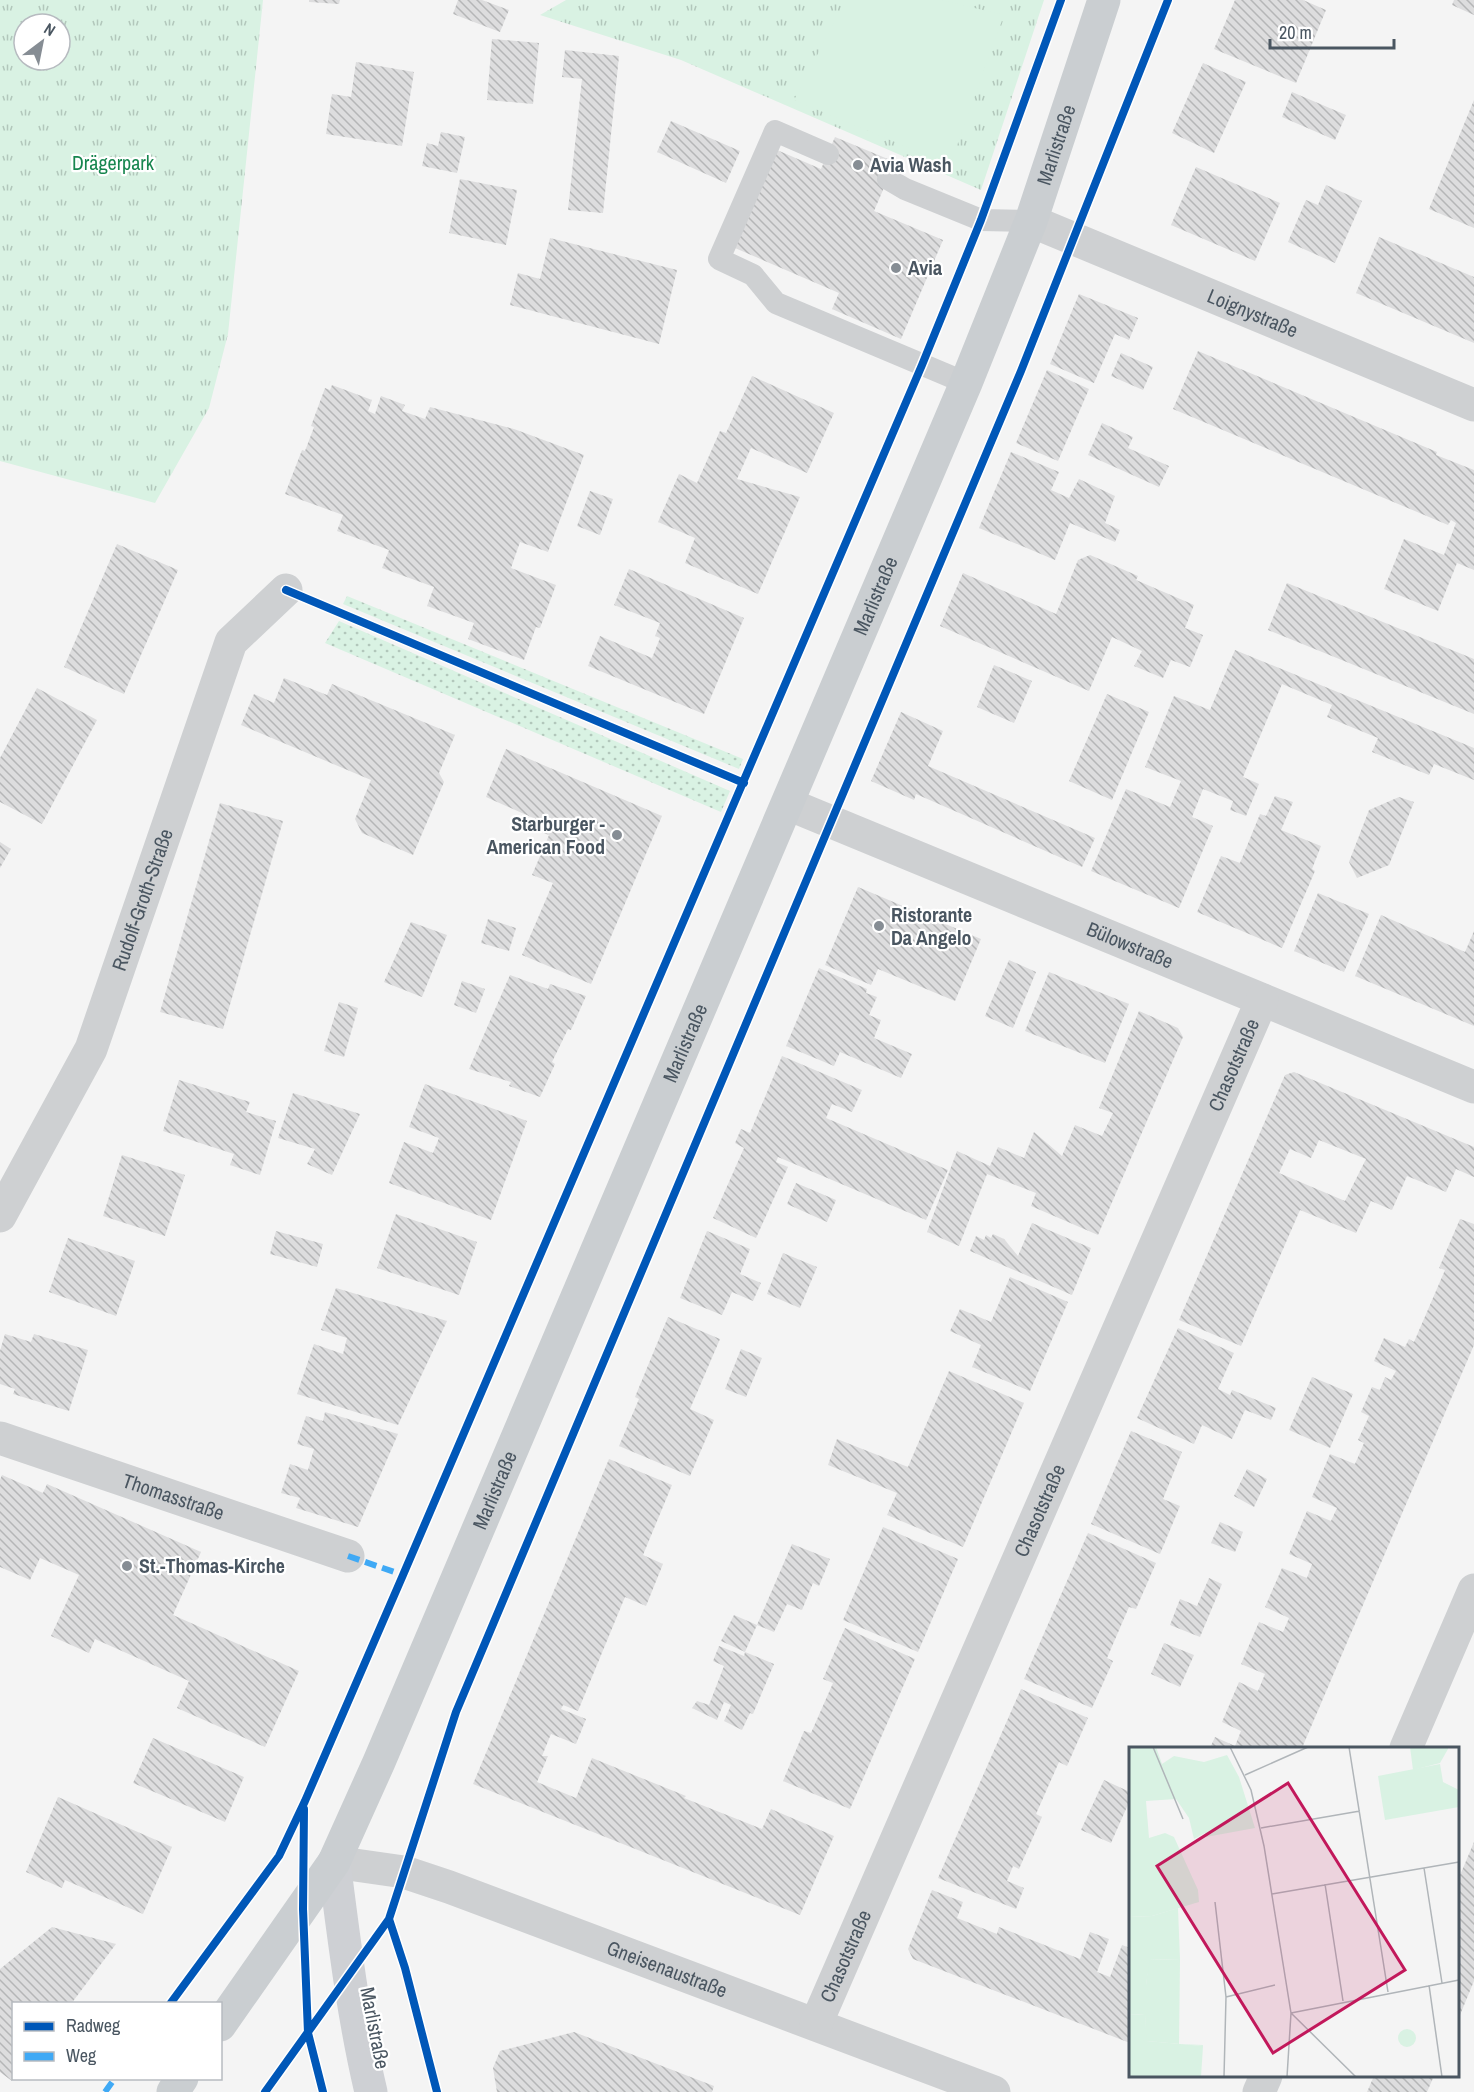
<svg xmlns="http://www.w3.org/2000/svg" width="1474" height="2092" font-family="'Archivo Narrow',sans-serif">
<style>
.grass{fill:url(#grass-dots)}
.park{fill:url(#park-tufts);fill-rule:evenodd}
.pitch{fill:#d9f2e3}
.building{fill:url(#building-back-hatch);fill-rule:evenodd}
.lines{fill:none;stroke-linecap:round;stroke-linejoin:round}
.service{stroke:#ced0d2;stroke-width:22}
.minor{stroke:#ced0d2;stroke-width:33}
.secondary{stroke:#ced0d4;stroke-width:33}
.primary{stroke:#caced1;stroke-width:33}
.quiet{stroke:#3fa9f5;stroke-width:6;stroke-dasharray:12 6;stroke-linecap:butt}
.cycleway-casing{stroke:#fff;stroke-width:11}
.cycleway{stroke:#0057b8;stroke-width:8}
.poi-dot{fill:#868d94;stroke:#fff;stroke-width:2}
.labels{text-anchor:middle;stroke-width:4.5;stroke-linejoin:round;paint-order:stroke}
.street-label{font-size:20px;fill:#4a5661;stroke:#fff}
.park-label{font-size:20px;fill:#17864f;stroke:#fff}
.poi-label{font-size:20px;font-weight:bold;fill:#4a5661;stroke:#fff;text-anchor:start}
.inset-road{fill:none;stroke:#b0b5b9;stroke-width:1.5}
.view{fill:#c2185b;fill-opacity:0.15;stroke:#c2185b;stroke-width:3}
.inset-edge{fill:none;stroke:#4a5661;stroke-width:3}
</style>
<defs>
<pattern id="grass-dots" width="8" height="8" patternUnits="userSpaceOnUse" patternTransform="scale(1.5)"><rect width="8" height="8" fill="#d9f2e3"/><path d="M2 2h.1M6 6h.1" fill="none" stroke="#b2c7bb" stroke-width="1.8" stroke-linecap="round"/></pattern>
<pattern id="park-tufts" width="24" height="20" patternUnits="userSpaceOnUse" patternTransform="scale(1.5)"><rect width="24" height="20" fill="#d9f2e3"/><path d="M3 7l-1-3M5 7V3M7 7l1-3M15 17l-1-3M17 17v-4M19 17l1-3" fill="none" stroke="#b2c7bb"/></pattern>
<pattern id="building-back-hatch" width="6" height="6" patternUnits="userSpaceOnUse" patternTransform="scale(1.5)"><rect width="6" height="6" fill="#ddddde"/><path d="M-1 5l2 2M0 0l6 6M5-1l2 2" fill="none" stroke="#b5b6b7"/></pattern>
</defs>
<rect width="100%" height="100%" fill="#f4f4f4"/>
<path class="grass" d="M347,596L743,759L739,769L343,604Z
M339,621L730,791L721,812L325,643Z"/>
<path class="park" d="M0,0H263L228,334L209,408L155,503L0,461ZM24,24H60V60H24Z
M566,0H1044L981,190L681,60L540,15Z"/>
<path class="pitch" d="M868,0H941L1004,15L950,165L794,100L843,5Z"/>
<path class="building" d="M309,0H340L339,4L309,2Z
M458,0H482L509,10L500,32L453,14Z
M1235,0H1303L1326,10L1296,83L1214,49Z
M1454,0H1474V15L1452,5Z
M492,39L539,43L533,104L487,100Z
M565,50L619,56L603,213L568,210L582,79L562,77Z
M356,62L414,72L402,146L326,134L332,94L351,97Z
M1203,63L1246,82L1214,153L1172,133Z
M1292,92L1346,115L1335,140L1282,117Z
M1474,100V228L1429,209Z
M671,121L740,151L726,183L657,152Z
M441,132L465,137L457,173L422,166L427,143L438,146Z
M835,137L895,162L874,211L943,240L901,339L832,309L839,293L735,248L777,150L821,169Z
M1196,167L1280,203L1255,261L1171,225Z
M460,179L517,190L506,245L449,233Z
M1326,185L1362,201L1335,263L1288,242L1306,200L1318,205Z
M1379,237L1474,277V343L1356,293Z
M550,238L677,270L659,344L510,305L518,273L540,279Z
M1079,294L1138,318L1129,340L1115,334L1094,383L1050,364Z
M1198,351L1437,452L1436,455L1474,470V570L1457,563L1438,611L1384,589L1404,539L1444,555L1456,523L1451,520L1448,525L1173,409Z
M1121,353L1153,367L1143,390L1111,376Z
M1047,370L1089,389L1058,461L1016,443Z
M752,376L834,413L807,473L751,448L737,479L800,497L758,594L685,563L695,538L658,522L679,474L697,483L720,431L726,433Z
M332,385L372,400L368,411L375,414L381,396L405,405L402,411L425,419L430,407L514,429L584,455L548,552L520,542L511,568L556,585L540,628L536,627L524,660L468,639L474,623L427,606L434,587L382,568L389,550L337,531L343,515L285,494L302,450L305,451L314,427L311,426L325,388L330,390Z
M1102,423L1133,437L1128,448L1169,466L1159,487L1088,455Z
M1011,452L1059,472L1051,490L1069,498L1079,479L1115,496L1105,523L1120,530L1115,542L1070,523L1055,560L979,528Z
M590,491L613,499L600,535L577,526Z
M117,544L178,570L124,694L64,667Z
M1090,555L1138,576L1136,580L1194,605L1185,628L1203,635L1190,667L1171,660L1163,678L1134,666L1142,651L1112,637L1089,691L940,626L963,573L1056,614L1078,560Z
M629,569L744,618L704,714L588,666L600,636L652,658L660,638L655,636L660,623L614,605Z
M1287,583L1474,659V714L1268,630Z
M1235,650L1474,748V780L1434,764L1429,775L1372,752L1378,738L1327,717L1332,705L1282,684L1243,777L1259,784L1246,816L1230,810L1233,801L1203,789L1192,817L1213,826L1179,908L1091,871L1126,789L1170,807L1181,781L1145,767L1174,696L1210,710Z
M994,665L1032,681L1014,723L977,707Z
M284,678L327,695L332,684L455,735L439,773L444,782L413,855L362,833L355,819L371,780L241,725L254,694L274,703Z
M37,688L97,720L42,824L0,802V758Z
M1107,694L1149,712L1112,800L1069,781Z
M901,712L943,731L928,766L1095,838L1082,867L916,794L914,800L871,781Z
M506,749L662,816L591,984L522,955L553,883L532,875L549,835L538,831L542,822L486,797Z
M1275,796L1293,802L1281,830L1321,846L1312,869L1315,871L1282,948L1197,912L1221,856L1240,863L1260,814L1266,816Z
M1399,797L1414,802L1389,865L1357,878L1349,862L1369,810Z
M220,803L283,821L223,1029L160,1012Z
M0,842L11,849L0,868Z
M858,887L981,939L955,1001L878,969L871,985L825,965Z
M1318,893L1369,914L1344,972L1294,951Z
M1381,915L1465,952L1474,931V1026L1355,976Z
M488,919L516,928L509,951L481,943Z
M411,922L447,935L422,997L384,982Z
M1009,960L1036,972L1013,1028L985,1016Z
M819,968L867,989L866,993L877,997L869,1015L881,1020L874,1038L912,1054L901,1078L840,1052L834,1066L786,1046Z
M1049,972L1129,1004L1105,1063L1025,1031Z
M510,975L548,989L550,984L586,996L571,1030L568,1029L552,1062L555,1064L540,1097L509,1086L511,1082L469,1069Z
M462,981L485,989L476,1013L454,1005Z
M339,1002L358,1008L344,1057L324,1051Z
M1139,1011L1178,1028L1183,1037L1098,1235L1031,1206L1036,1193L987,1174L959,1246L927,1232L957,1151L990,1166L998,1147L1024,1158L1034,1132L1062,1156L1075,1125L1102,1136L1113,1113L1099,1108Z
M782,1056L862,1090L852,1112L832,1104L826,1118L948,1170L926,1220L778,1157L776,1162L788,1167L756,1238L713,1218L744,1148L735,1143L741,1129L750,1133Z
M1294,1072L1474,1147V1177L1456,1169L1446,1192L1407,1176L1392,1210L1371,1201L1356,1233L1300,1210L1241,1346L1179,1320L1285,1075ZM1319,1140L1366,1159L1345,1201L1279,1173L1290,1149L1311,1158Z
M179,1080L250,1102L246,1112L276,1121L260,1175L230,1165L234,1154L163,1131Z
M425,1084L527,1121L491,1220L389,1183L404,1142L433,1153L439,1138L409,1127Z
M293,1093L360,1114L332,1175L307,1164L315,1149L278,1138Z
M122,1155L185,1175L165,1236L103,1216Z
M796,1183L836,1200L827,1222L787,1204Z
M396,1214L477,1242L459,1295L377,1268Z
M1460,1219L1474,1224V1345L1302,1748H1210L1215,1737L1235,1746L1241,1731L1222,1722L1239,1682L1258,1691L1265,1674L1241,1664L1259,1622L1283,1632L1289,1618L1265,1607L1282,1568L1307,1578L1312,1564L1289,1554L1307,1511L1331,1521L1337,1508L1312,1497L1330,1454L1355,1464L1364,1443L1358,1440L1369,1416L1361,1412L1372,1387L1380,1390L1385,1377L1391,1380L1396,1371L1374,1361L1384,1338L1405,1347L1409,1339L1414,1342L1445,1270L1439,1268Z
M1032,1223L1091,1248L1072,1295L970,1251L976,1236L984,1240L986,1235L991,1238L993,1234L1004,1239L1018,1256Z
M276,1231L323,1244L317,1267L270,1254Z
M707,1231L750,1249L740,1274L761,1283L753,1301L732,1292L722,1315L680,1298Z
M68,1238L135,1261L116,1316L49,1292Z
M783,1253L817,1267L800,1308L767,1294Z
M1010,1277L1068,1302L1030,1391L972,1367L981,1345L950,1331L960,1309L991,1322Z
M336,1288L447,1321L398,1425L297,1394L314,1344L343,1354L347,1338L321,1330Z
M668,1317L720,1339L690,1409L714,1420L690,1476L619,1446L639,1399L635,1397Z
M1178,1328L1234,1353L1218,1389L1230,1395L1232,1390L1276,1408L1271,1420L1245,1410L1232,1439L1202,1425L1194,1444L1137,1418Z
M5,1334L31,1342L34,1334L88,1350L69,1411L13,1394L15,1389L0,1384V1351Z
M741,1349L762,1358L746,1397L725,1389Z
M949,1371L1024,1403L963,1547L887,1515L897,1493L828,1465L837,1439L908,1467Z
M1312,1377L1353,1394L1330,1448L1289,1430Z
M325,1412L398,1434L358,1527L296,1508L300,1498L281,1493L290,1464L308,1470L314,1449L297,1444L306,1416L323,1421Z
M1131,1431L1182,1452L1163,1499L1180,1506L1160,1554L1091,1524Z
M609,1459L672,1485L643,1555L663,1564L646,1606L625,1597L578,1711L563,1705L561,1709L586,1719L576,1744L551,1734L542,1756H548L537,1782L576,1798L592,1758L686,1796L684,1798L762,1829L771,1809L834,1836L800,1915L473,1784Z
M1247,1469L1267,1479L1254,1507L1234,1496Z
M2,1475L43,1493L47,1484L201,1552L173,1615L299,1671L265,1747L177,1708L189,1681L95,1639L89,1653L51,1636L79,1575L40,1558L30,1580L0,1567V1480Z
M1220,1522L1243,1532L1235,1552L1211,1543Z
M883,1527L958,1559L918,1652L843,1620Z
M1088,1533L1156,1563L1136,1609L1129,1607L1107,1658L1113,1661L1092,1708L1024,1679Z
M792,1544L830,1559L819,1586L813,1583L802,1610L787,1604L774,1632L757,1625L745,1652L721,1641L734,1615L757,1625Z
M1209,1578L1222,1584L1200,1637L1170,1625L1180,1599L1197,1606Z
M845,1628L915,1659L850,1809L783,1781L804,1731L811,1733L833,1683L823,1679Z
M1164,1643L1194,1655L1180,1687L1151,1674Z
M719,1646L744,1656L745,1652L774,1664L753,1714L750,1713L742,1730L724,1721L731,1705L724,1702L717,1720L692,1708L697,1701L709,1705L724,1666L713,1661Z
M1021,1689L1088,1718L1067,1766L1059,1762L1036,1814L1042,1817L1019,1869L1013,1866L1007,1881L1024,1888L1016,1909L938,1878Z
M153,1738L244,1777L225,1822L133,1783Z
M1104,1780L1130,1792V1800L1111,1843L1081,1830Z
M58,1797L172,1847L143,1914L65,1880L62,1888L26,1872Z
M1474,1842V1981L1458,2020V1880Z
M932,1890L963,1902L957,1918L997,1934L999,1927L1080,1959L1090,1932L1109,1939L1097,1972L1110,1977L1122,1945L1130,1948V2043L913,1959L908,1949Z
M52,1927L116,1944L71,2004H14L12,2081L0,2072V1969Z
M574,2032L714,2086L712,2092H497L493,2068L500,2051Z
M1374,2076H1434L1427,2092H1367Z"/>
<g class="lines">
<path class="service" d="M828,154L775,131L719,259L753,275L776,303L966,383
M888,179L905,189L981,220L1031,221"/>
<g class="minor">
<path id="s1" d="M1031,221L1474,405"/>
<path id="s2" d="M788,804L1474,1087"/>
<path id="s3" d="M0,1216L91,1049L231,642L286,590"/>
<path id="s4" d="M0,1438L348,1556"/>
<path d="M1406,1748L1474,1590"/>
<path id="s5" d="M334,1862L404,1872L449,1887L994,2092"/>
<path id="s6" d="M816,2024L1262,1000"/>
<path d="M1259,2092L1266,2076"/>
</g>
<path class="secondary" d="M334,1862C344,1939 353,2016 371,2092"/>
<g class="primary">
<path id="s7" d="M220,2025L334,1862L379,1762L966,383L1031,221L1104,0"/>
<path d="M173,2092L182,2078"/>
</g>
<path class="quiet" d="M348,1556L403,1575
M105,2092L115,2078"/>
<defs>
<path id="cycleway" d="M286,590L744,783
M304,1809L303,1909L308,2033L323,2092
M389,1919L405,1968L437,2092
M170,2004L279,1856L305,1801L403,1575L922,365L981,220L1061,0
M265,2092L389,1919L456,1712L1021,371L1168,0"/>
</defs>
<use href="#cycleway" class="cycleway-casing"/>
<use href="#cycleway" class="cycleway"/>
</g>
<g class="poi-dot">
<circle cx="858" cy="165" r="6"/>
<circle cx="896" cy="268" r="6"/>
<circle cx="617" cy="835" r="6"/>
<circle cx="879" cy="926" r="6"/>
<circle cx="127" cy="1566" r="6"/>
</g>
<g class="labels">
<g class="street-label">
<text dy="7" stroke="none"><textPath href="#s7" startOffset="2062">Marlistraße</textPath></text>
<text dy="7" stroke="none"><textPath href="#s1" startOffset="240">Loignystraße</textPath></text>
<text dy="7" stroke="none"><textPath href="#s7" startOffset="1576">Marlistraße</textPath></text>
<text dy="7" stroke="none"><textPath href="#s3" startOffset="348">Rudolf-Groth-Straße</textPath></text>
<text dy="7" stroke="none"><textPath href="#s2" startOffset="370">Bülowstraße</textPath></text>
<text dy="7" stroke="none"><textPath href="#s7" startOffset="1090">Marlistraße</textPath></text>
<text dy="7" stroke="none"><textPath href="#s6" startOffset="1046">Chasotstraße</textPath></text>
<text dy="7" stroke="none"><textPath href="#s7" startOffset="604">Marlistraße</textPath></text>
<text dy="7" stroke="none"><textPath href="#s4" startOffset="183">Thomasstraße</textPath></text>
<text dy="7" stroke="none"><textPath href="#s6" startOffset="560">Chasotstraße</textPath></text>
<text dy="7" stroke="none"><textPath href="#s6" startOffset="74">Chasotstraße</textPath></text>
<text dy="7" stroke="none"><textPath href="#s5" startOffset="351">Gneisenaustraße</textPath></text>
<text transform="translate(375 2028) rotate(79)" y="7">Marlistraße</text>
</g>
<g class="park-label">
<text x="113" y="170">Drägerpark</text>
</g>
<g class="poi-label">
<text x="870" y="172">Avia Wash</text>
<text x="908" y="275">Avia</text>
<text x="605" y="831" text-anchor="end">Starburger -<tspan x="605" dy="23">American Food</tspan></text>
<text x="891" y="922">Ristorante<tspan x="891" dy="23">Da Angelo</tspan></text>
<text x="139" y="1573">St.-Thomas-Kirche</text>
</g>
</g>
<g transform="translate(1129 1747)">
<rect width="330" height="330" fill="#f4f4f4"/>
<path d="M0,0H27L33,17L45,9L75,15L98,8L110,30L126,81L77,90L76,86L65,92L60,71L47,52L17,54L20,91L36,86L45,90L69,143L70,155L23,169L0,170ZM281,0H319V2L311,16L284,23ZM20,212L51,213L50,297L74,298L72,330L74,299L17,294L16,268L0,267V238H17ZM269 291a9 9 0 1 1 18 0a9 9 0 1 1-18 0Z" fill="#d9f2e3"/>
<path d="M49,161L51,213L21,212L17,238H0V170L23,169ZM0,267L16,268L18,294L74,299L72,330H0Z" fill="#d9f2e3"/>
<path d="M311,17L314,35L330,43V60L256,73L249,29ZM118,64L122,80L104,83L103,72Z" fill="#d9f2e3"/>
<path class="inset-road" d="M24,0L54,72M101,0L122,43L135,99L162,266L158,330M220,0L259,245M116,28L179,0M132,81L231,64M295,121L313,236M196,137L214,254M143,147L330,115M86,155L97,250L95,330M300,238L313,330M97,250L146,238M162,266L330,233M162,266L227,330"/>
<path class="view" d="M159,36L276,223L144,306L28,119Z"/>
<rect width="330" height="330" class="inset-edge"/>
</g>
<rect x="12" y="2002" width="210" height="78" fill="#ffffff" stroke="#b7bbc0" stroke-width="1.5"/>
<rect x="24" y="2022" width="30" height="9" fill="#0057b8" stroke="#b7bbc0" stroke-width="1.5"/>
<text x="66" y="2032" font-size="18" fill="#4a5661">Radweg</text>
<rect x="24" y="2052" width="30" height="9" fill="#3fa9f5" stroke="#b7bbc0" stroke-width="1.5"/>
<text x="66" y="2062" font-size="18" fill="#4a5661">Weg</text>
<g transform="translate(42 42) rotate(32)"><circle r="28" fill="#ffffff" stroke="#b7bbc0" stroke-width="1.5"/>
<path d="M0-4.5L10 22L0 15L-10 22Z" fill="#868d94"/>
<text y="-9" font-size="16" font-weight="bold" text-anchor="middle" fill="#4a5661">N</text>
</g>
<path d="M1270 39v9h124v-9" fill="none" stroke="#4a5661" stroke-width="3"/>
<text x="1279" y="39" font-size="18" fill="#4a5661" stroke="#ffffff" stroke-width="4.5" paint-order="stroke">20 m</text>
</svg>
